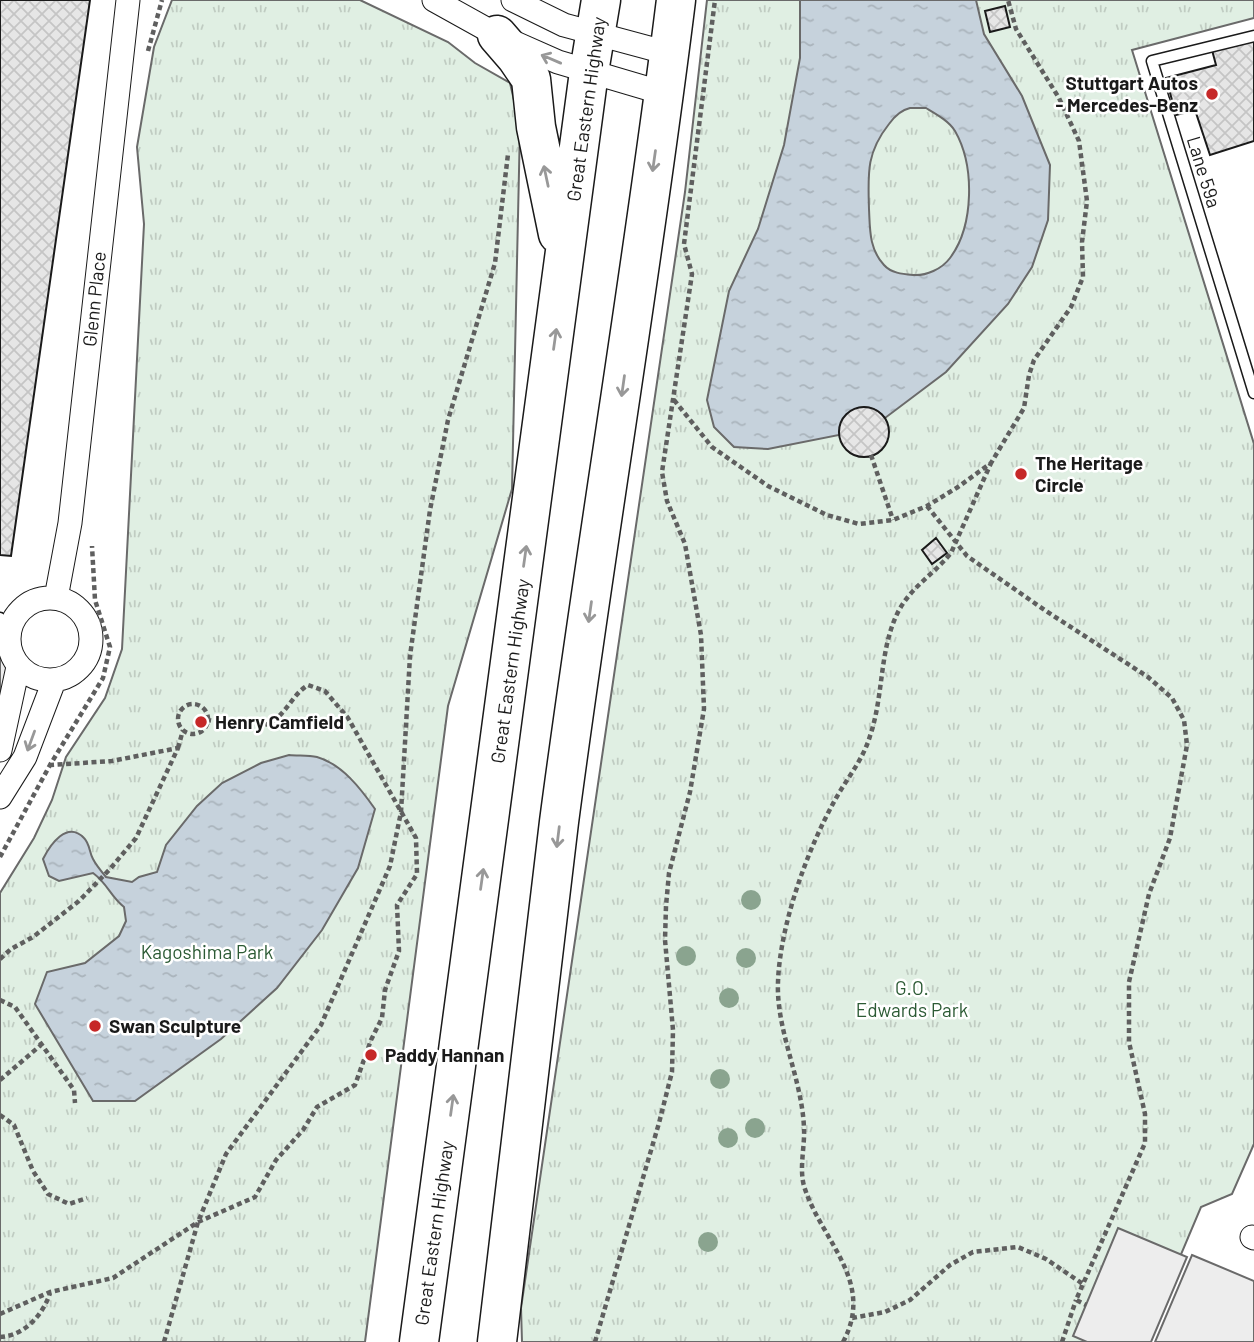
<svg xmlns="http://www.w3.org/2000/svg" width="1254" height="1342" font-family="Barlow,sans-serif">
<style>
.park{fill:url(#park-tufts);stroke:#6a6a6a;stroke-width:2}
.parking{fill:#ededed;stroke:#6a6a6a;stroke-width:2}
.water{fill:url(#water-ripples);stroke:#6a6a6a;stroke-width:2;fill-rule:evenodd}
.building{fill:url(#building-cross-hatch);stroke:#1a1a1a;stroke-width:2}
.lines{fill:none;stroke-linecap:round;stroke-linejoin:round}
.lane-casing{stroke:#1a1a1a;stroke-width:13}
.street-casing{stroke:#1a1a1a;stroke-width:25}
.highway-casing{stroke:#1a1a1a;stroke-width:41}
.path{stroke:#5f5f5f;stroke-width:4.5;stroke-dasharray:5 3.5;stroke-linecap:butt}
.lane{stroke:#fff;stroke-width:10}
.street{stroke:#fff;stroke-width:23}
.highway{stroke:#fff;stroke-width:38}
.tree{fill:#8aa48f}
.oneway{stroke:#989898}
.poi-dot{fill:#c62828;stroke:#fff;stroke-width:2.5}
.labels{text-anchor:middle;stroke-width:5;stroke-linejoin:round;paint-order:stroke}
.poi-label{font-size:19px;font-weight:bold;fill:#1a1a1a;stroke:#fff;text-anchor:start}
.street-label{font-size:19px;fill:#1a1a1a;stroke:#fff}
.park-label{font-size:19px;fill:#2b5a34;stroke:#fff}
</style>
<defs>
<pattern id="park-tufts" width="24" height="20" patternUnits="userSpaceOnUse" patternTransform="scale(1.75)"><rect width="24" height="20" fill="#e0efe3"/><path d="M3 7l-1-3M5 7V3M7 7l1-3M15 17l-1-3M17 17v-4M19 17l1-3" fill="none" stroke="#c0ccc2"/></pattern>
<pattern id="water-ripples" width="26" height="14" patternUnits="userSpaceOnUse" patternTransform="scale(1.75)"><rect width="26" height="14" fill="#c6d2dc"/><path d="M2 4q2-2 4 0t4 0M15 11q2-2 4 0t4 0" fill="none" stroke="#aab4bc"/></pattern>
<pattern id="building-cross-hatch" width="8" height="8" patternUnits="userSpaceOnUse" patternTransform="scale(1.75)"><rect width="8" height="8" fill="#e6e6e6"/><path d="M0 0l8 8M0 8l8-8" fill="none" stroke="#c5c5c5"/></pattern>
</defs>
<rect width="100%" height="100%" fill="#fff"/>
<path class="park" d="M172,0H360L448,42L475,63L510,83L520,126L512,489L448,706L365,1342H0V893L34,838L52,800L66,757L105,698L122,649L144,224L137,147L154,47Z
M707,0H1254V18L1132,50L1254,444V1144L1232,1194L1201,1207L1144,1342H522L521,1308L685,192Z"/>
<path class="parking" d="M0,630L8,632L26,671L0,723Z
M1118,1228L1187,1257L1151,1342H1087L1073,1336Z
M1192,1255L1254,1281V1342H1155Z"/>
<path class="water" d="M800,0H976L984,34L1022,96L1050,165L1048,220L1032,267L1008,304L946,372L885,418C867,397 841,409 839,435L768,449L734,447L714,427L707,400L729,291L758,229L784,145L800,58ZM926,108C936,114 949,121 955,131C975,166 974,226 950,258C942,269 926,276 913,275C902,274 891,273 884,265C869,249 870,229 869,209C868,174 866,153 889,124C894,117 901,110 910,108C915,108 921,108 926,108Z
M289,755C298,756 308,755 317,757C342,764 361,789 375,809L358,868L322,930L277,988L221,1039L135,1101H93L35,1004L47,972L85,963L119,936L126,921L124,907C110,896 108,884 93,873L59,881L49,876L43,859C50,845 67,820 84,838C90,844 89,852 93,859C96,865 101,871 106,877L132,882L139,877L157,872L166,845L197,806L222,783L261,763Z"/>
<path class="building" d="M0,0H90L11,556L0,555Z
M1005,6L1010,27L990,32L985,11Z
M1254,40V141L1210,155L1195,110L1176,115L1166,78L1216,65L1212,50Z
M839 432a25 25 0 1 1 50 0a25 25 0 1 1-50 0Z
M936,538L947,553L932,564L922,550Z"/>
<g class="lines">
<defs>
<path id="lane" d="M1254,36L1152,61L1254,393
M0,618L10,629"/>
<path id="street" d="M434,0L497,35L558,62L663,93
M513,0L564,25L668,53
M9 639a41 41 0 1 1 82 0a41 41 0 1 1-82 0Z
M56,598L70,523L128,0
M0,750L18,667
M0,797L25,757L54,681
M1252,1237L1254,1238"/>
<path id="highway" d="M497,35L516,57L531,79L536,127L558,234
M419,1342L589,72L601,0
M497,1342C519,1169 537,995 559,822C595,548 642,275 676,0"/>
</defs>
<use href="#lane" class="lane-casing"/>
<use href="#street" class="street-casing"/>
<use href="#highway" class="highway-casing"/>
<path class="path" d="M148,51L162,0
M674,400L712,447L768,486L827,515L859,524L893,520L927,506L958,487L991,463L1024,408L1029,375L1034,360L1071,307L1083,277L1082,242L1087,201L1079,141L1059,98L1016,29L1008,0
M871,455L893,520
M927,506L967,556L1046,611L1148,677L1172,698L1184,720L1187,745L1170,838L1149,894L1129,982V1042L1145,1114V1143L1076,1300L1086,1305
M178 719a15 15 0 1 1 30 0a15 15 0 1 1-30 0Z
M178,748L183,730
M0,857L50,765L103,678L110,647L95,600L92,546
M0,959L11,949L33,937L79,901L110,869L136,838L178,748L112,761L51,765
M0,1000L15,1007L74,1090L75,1103
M0,1080L41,1045
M0,1115L14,1125L33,1171L48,1194L69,1204L87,1198
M0,1314L50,1292L113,1278L198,1222L255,1197L276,1160L303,1130L317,1107L355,1085L371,1040L382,1018L385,990L399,951L397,905L417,874L416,838L348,718L325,691L308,685C295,693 289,707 278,717C261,735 230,723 208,720
M852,1318L885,1312L910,1300L950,1265L973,1252L1018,1247L1046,1259L1083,1284
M0,1337C24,1336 43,1315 50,1293
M164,1342L198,1222L226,1154L321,1025L390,866L401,812L410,656L430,510L448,420L495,263L508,154
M595,1342L659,1123L672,1072L673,1030L665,940L666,906L669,873L690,792L704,709L701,635L685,544L667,501L662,472L692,274L684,244L715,0
M843,1342C876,1281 821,1241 804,1186C799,1168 805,1146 804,1128C802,1078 776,1031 778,982C780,925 807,850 835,800C847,778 863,760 870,736C884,695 879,650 898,612C911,587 934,574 951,553L991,463
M1062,1342L1076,1300"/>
<use href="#lane" class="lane"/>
<use href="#street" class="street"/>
<use href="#highway" class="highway"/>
</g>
<g class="tree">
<circle cx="751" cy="900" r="10"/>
<circle cx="686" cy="956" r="10"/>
<circle cx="746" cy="958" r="10"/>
<circle cx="729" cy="998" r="10"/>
<circle cx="720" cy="1079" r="10"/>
<circle cx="755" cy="1128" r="10"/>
<circle cx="728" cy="1138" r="10"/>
<circle cx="708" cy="1242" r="10"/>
</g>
<defs><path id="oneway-shaft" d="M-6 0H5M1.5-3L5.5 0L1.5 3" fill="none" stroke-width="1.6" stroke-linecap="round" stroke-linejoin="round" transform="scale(1.75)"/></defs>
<g class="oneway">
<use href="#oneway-shaft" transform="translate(551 59) rotate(-157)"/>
<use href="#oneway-shaft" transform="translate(654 161) rotate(98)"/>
<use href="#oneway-shaft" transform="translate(546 176) rotate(-102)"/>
<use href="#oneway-shaft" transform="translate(555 339) rotate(-82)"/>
<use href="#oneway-shaft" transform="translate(623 386) rotate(98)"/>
<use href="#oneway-shaft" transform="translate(525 556) rotate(-82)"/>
<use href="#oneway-shaft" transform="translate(590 612) rotate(98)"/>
<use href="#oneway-shaft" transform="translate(31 741) rotate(110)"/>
<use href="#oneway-shaft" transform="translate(558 837) rotate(97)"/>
<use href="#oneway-shaft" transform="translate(482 879) rotate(-82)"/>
<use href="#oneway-shaft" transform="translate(452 1105) rotate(-82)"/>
</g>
<g class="poi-dot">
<circle cx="1212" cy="94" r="7"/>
<circle cx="1021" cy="474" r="7"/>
<circle cx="201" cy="722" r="7"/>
<circle cx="95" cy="1026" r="7"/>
<circle cx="371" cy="1055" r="7"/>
</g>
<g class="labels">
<g class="poi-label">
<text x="1198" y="90" text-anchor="end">Stuttgart Autos<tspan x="1198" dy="22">- Mercedes-Benz</tspan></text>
<text x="1035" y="470">The Heritage<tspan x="1035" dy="22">Circle</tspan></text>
<text x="215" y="729">Henry Camfield</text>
<text x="109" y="1033">Swan Sculpture</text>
<text x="385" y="1062">Paddy Hannan</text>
</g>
<g class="street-label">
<text transform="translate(586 109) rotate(-82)" y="7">Great Eastern Highway</text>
<text transform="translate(1204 172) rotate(73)" y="7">Lane 59a</text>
<text transform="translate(94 299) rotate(-84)" y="7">Glenn Place</text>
<text transform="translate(510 671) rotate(-82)" y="7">Great Eastern Highway</text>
<text transform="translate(434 1233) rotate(-82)" y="7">Great Eastern Highway</text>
</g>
<g class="park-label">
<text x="207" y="959">Kagoshima Park</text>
<text x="912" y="995">G.O.<tspan x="912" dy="22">Edwards Park</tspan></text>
</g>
</g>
</svg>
